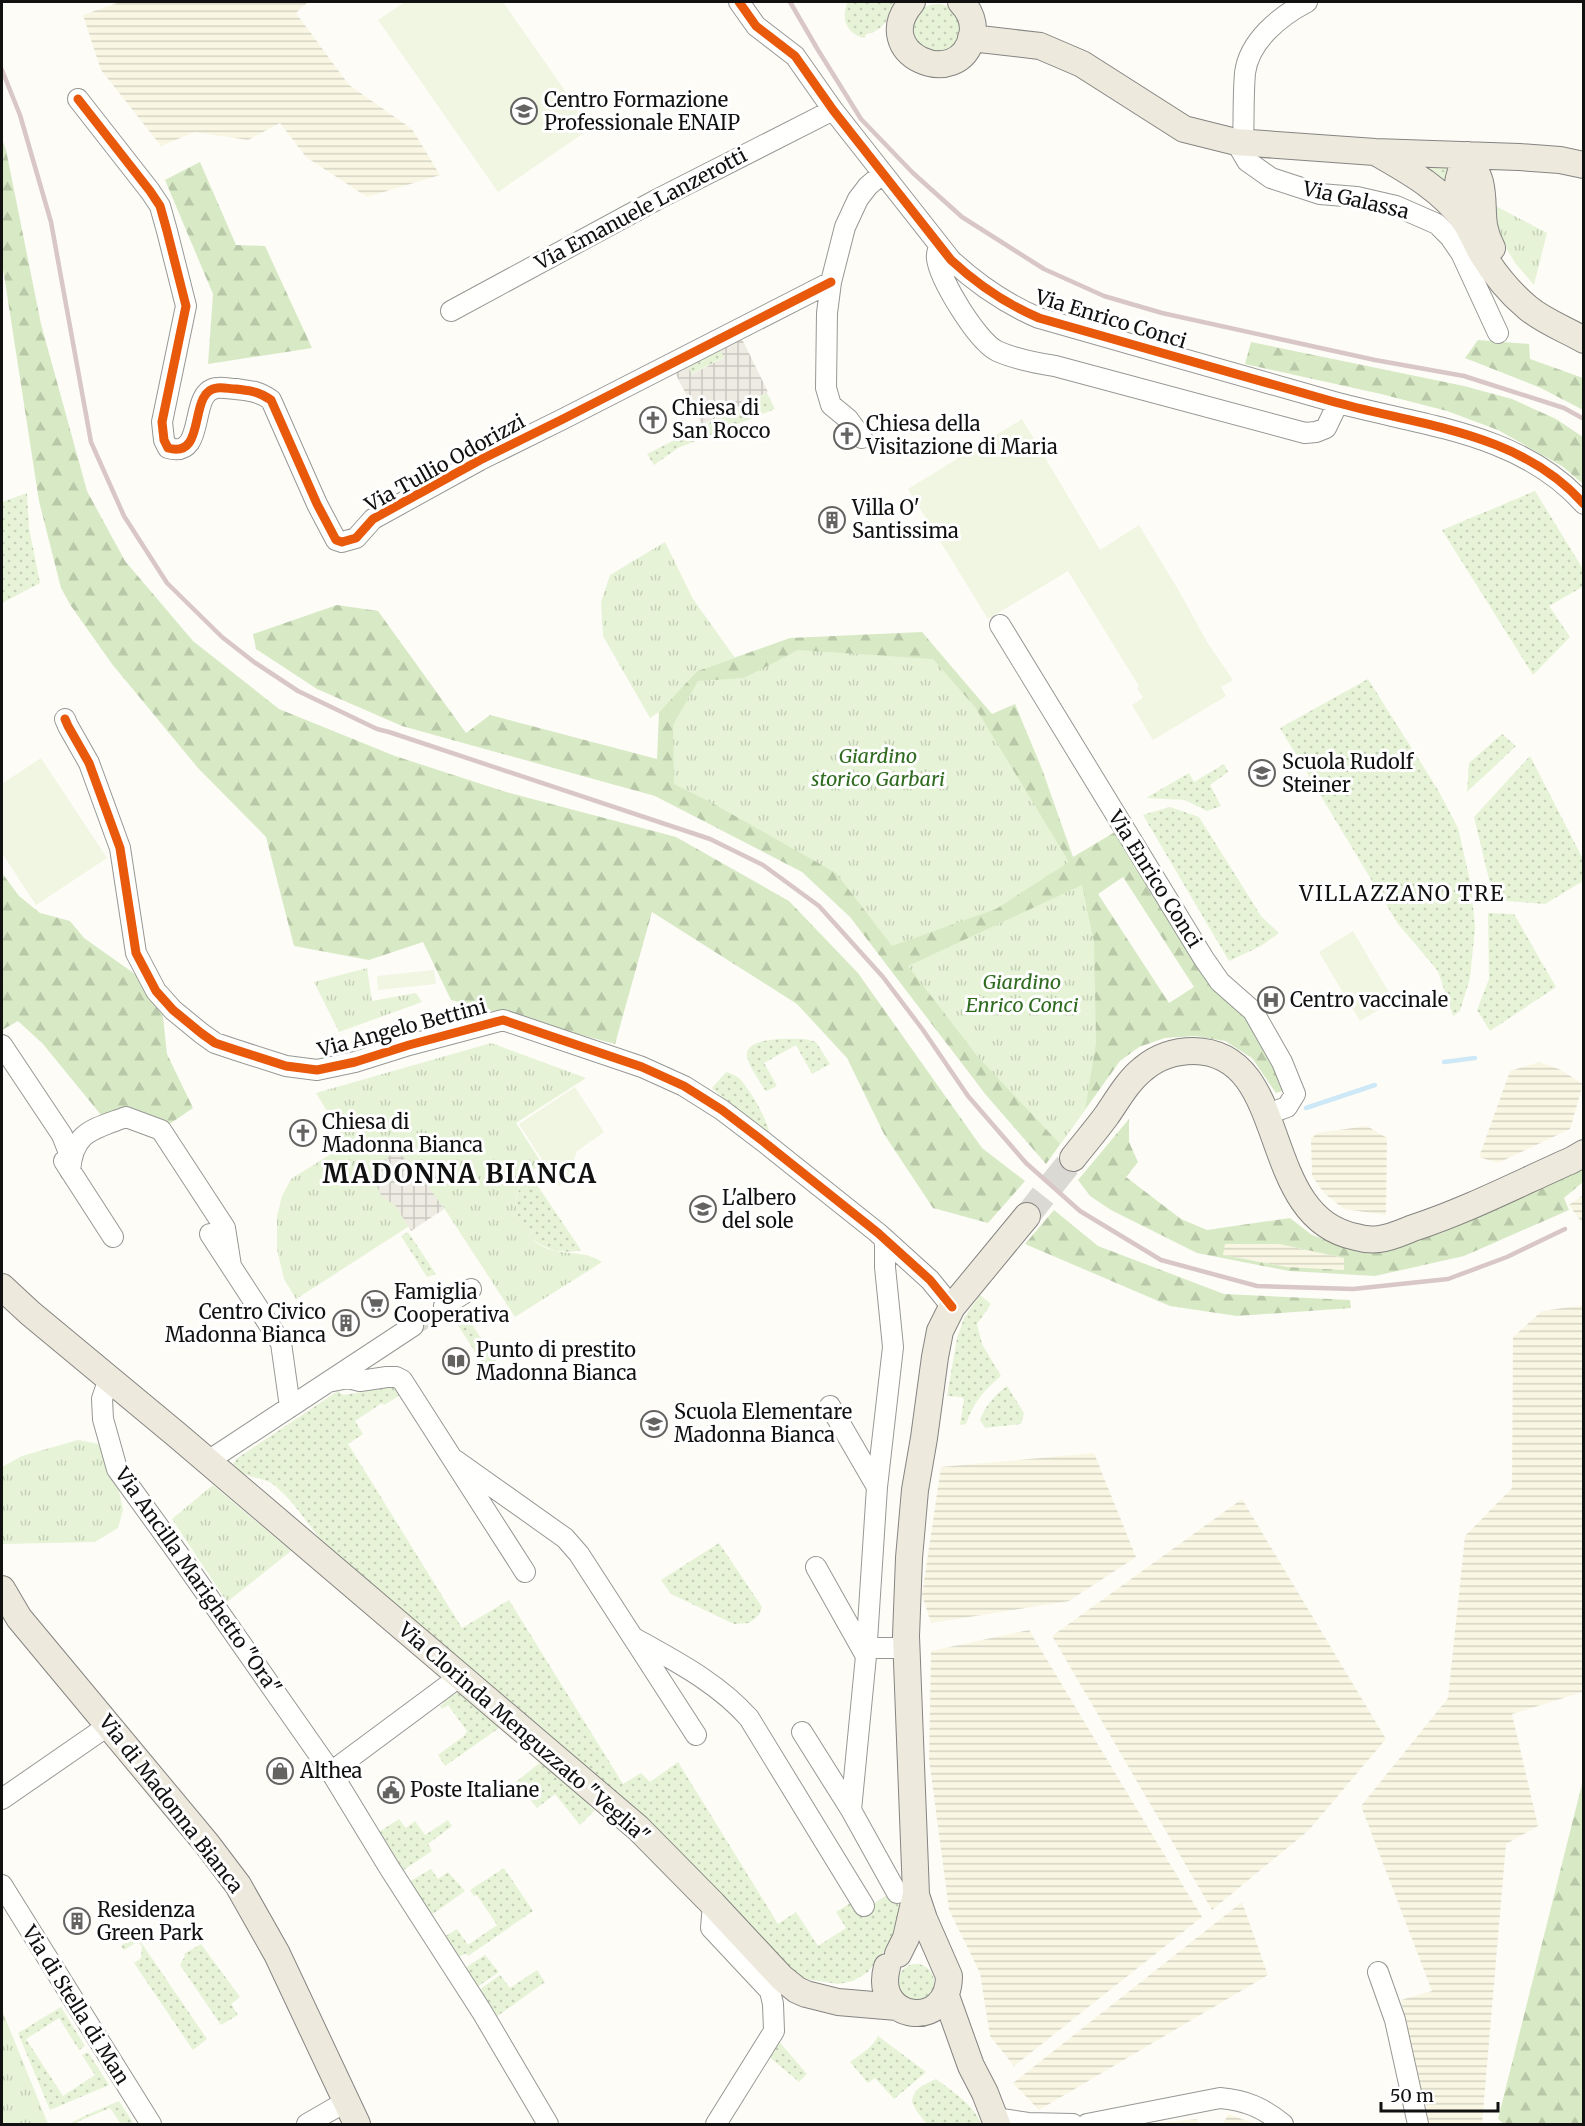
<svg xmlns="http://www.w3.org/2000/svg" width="1585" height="2126" font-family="Merriweather,serif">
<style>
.farmland{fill:url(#farmland-rules)}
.grass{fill:url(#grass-dots)}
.forest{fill:url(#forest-firs);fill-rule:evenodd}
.park{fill:url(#park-tufts)}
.pitch{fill:#f0f6e1}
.plaza{fill:url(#plaza-grid)}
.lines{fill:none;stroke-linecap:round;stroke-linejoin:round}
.stream{stroke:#cde8f7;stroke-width:4.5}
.minor-tunnel{stroke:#dad9d4;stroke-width:20;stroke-dasharray:20 10;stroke-linecap:butt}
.major-tunnel{stroke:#dad9d4;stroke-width:26;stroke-dasharray:26 13;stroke-linecap:butt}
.minor-casing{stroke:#979795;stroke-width:22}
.major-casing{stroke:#858482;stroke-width:28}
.minor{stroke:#fffffe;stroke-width:20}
.major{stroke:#ede9dc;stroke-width:26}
.rail{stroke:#d9c6c7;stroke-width:4.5}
.cycleway-casing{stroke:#fff;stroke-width:13}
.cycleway{stroke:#e8590c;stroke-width:9}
.labels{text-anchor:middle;stroke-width:6;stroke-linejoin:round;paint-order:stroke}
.poi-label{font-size:20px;fill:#111;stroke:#fff;text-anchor:start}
.street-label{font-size:20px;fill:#111;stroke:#fff}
.park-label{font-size:20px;font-style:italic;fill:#2f6b1f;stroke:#fff}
.neighbourhood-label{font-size:21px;letter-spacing:1.5px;fill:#111;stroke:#fff}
.district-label{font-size:26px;font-weight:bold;letter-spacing:1.5px;fill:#111;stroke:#fff}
</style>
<defs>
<pattern id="farmland-rules" width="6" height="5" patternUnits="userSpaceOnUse" patternTransform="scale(1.5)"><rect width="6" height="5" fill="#f9f7e4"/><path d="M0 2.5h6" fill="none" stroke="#d4d3c3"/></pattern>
<pattern id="grass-dots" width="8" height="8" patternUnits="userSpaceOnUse" patternTransform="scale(1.5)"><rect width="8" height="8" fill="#e7f3d7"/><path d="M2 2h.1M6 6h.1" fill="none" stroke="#c5cfb8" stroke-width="1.8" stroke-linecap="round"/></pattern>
<pattern id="forest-firs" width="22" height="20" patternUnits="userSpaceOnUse" patternTransform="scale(1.5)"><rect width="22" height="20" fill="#d8eac5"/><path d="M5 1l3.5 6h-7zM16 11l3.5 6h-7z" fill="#b8c8a8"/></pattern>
<pattern id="park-tufts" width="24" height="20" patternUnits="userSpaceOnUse" patternTransform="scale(1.5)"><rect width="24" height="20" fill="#e7f3d7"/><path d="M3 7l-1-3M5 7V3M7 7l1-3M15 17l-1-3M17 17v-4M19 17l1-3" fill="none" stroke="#c5cfb8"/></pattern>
<pattern id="plaza-grid" width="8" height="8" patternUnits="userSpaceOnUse" patternTransform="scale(1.5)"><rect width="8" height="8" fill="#edebe2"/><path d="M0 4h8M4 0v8" fill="none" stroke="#cac8c1"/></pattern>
</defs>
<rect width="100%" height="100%" fill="#fdfcf7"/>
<path class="farmland" d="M120,2H308L296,13L349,85L412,129L440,175L367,197L306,157L280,123L248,140L195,132L161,146L101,70L83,15Z
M1539,1062L1559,1069L1583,1084L1570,1129L1498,1163L1479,1157L1510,1071Z
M1367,1126L1387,1138L1386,1215L1344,1209L1324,1193L1312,1176L1311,1139L1317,1133Z
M1583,1195V1224L1569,1205Z
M1225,1243L1279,1244L1344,1258V1270L1287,1267L1222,1255Z
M1583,1305V1692L1512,1714L1538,1826L1506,1844L1482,2124H1426L1401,2000L1432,1991L1361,1806L1448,1698L1465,1536L1512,1488L1513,1337L1542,1311Z
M1094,1453L1136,1557L1069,1601L931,1623L922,1595L941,1467Z
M1242,1499L1386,1739L1309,1830L1212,1910L1052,1636Z
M1029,1630L1202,1917L1014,2066L990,2036L980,1973L949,1910L929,1759L931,1651Z
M1242,1902L1268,1975L1039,2110L1013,2083Z
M1228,2114L1256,2124H1223Z
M1197,2119L1199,2124H1149Z"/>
<path class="grass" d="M848,2H894C891,17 882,32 866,34L865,38C847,35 840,18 848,2Z
M913 28a24 24 0 1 1 48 0a24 24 0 1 1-48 0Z
M1414,166L1449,167L1451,169L1450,193Z
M720,348L725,357L691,374L687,365Z
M767,393L775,409L678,448L654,465L647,454Z
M1535,491L1583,569L1584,586L1549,606L1570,637L1533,675L1442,530Z
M27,493L29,528L40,583L2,603V502Z
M1368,679L1438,790L1458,828L1471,885L1475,928L1470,978L1460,1011L1453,1016L1438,971L1398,924L1280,728Z
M1502,734L1516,746L1467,792L1469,763Z
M1530,756L1583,859V881L1545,904L1494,900L1474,817Z
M1224,764L1228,772L1210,785L1221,806L1207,811L1185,800L1146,798L1189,773L1194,782Z
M1170,807L1199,817L1261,916L1279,933L1261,946L1229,961L1143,815Z
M1488,913L1514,914L1556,987L1490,1031L1477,1010L1489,979Z
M805,1039L816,1042L830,1064L812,1074L796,1045L764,1063L777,1086L767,1091L765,1090C759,1080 749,1067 747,1056C744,1036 792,1039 805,1039Z
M726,1072C730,1073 735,1075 739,1078C750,1090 770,1122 770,1138L712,1088Z
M529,1173L581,1250C553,1258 515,1238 516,1205C516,1195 520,1187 524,1178L531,1176Z
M408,1232L436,1274L427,1277L401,1236Z
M980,1295L991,1304L977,1324L982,1344L1001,1376C984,1390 973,1403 966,1424L960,1425L964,1399L961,1397L947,1396L957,1338L964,1318Z
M467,1317L499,1365L488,1372L457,1324Z
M398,1386L402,1394L384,1405L382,1403L355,1421L363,1434L348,1444L462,1628L509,1600L623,1784L641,1773L650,1782L678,1762L778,1924L796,1912L818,1946L846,1928L836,1912L857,1899L864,1910L890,1893L900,1907L893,1940L868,1972L853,1981L838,1984L799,1978L330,1549C310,1530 297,1503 274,1485C265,1478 253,1479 243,1473C240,1472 236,1466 233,1464L236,1459L338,1391L343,1395Z
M1007,1386L1024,1413L1021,1424L985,1428L980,1420C985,1406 995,1395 1007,1386Z
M719,1543L762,1607L759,1615L749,1623L734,1624L671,1594L661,1580Z
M460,1692L502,1726L445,1766L438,1755L464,1736L467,1731L448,1705L442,1709L440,1706L444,1703L442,1700Z
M542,1761L591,1802L589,1806L595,1810L580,1825L555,1794L537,1808L516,1782Z
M399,1819L406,1828L415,1821L425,1835L448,1820L452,1826L428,1844L432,1851L402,1871L379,1832Z
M504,1868L533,1911L468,1956L466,1953L458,1958L444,1937L457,1929L468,1945L497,1925L477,1895L474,1896L470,1890Z
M431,1869L438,1879L448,1872L465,1891L430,1916L409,1882Z
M136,1935L207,2039L193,2050L134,1963L141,1958L142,1946L137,1942L124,1950L121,1946Z
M201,1944L240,1997L231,2004L238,2015L221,2025L180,1965L185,1956L184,1954Z
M485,1955L499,1972L477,1987L465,1968Z
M898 1982a18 18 0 1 1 36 0a18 18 0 1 1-36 0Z
M537,1970L545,1982L496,2017L479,1990L500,1975L510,1988Z
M61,2007L85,2046L79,2050L59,2018L26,2039L63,2096L95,2075L82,2055L88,2052L109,2085L50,2110L18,2033Z
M878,2036L926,2072L894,2099L875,2078L868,2083L850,2062C860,2055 873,2047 878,2036Z
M776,2038L807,2074L799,2082L766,2054Z
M936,2079C953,2092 973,2104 981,2124H927L917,2112L912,2102C914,2087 924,2085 936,2079Z
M119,2101L134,2124H121L110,2108L77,2122L78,2124H69L82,2117Z"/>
<path class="forest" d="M2,139L6,150L41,324L87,491L125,561L193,641L279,709L395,756L506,792L676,837L789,901L858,973L982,1148L1025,1181L988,1223L933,1208L884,1134L847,1058L797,1004L652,912L615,1044L451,1000L423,942L369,960L294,946L266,837L198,768L112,664L71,606L61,588L39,501L2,262Z
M200,162L236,245L265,246L312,348L208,364L213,294L165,180Z
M1478,340L1529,344L1530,359L1583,378V410L1541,388L1465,358Z
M1251,342L1464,386L1512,399L1556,419L1583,437V484L1562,466L1498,430L1447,411L1381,394L1245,364Z
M337,605L378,611L466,733L490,715L657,759L659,712L697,671L790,638L922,632L992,714L1015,704L1042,769L1073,857L1115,832L1246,1010L1288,1089L1276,1093L1252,1058L1225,1041L1195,1036L1165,1038L1139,1047L1120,1061L1046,1164L986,1095L850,917L802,872L655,796L402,726L317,689L256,649L253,634ZM1123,877L1194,987L1169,1003L1098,894Z
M2,873L19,896L40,913L70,921L84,938L142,979L161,998L167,1054L193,1108L165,1127L124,1112L101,1115L43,1044L18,1021L2,1030Z
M1129,1119V1142L1138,1162L1126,1177L1181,1219L1207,1230L1290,1218L1312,1235L1360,1252L1442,1233L1584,1167L1583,1182L1564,1198L1569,1210L1464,1256L1375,1276L1289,1271L1197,1253L1111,1210L1090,1196L1078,1180ZM1225,1244H1279L1344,1258V1270L1287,1267L1223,1255Z
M1054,1210L1098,1246L1224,1294L1350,1300L1351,1308L1237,1316L1170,1306L1025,1244Z
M1583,1780V2124H1504L1498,2119Z"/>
<path class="park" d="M1494,205L1547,233L1534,285L1516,264L1498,235Z
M665,542L693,599L735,658L697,671L659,712L650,718L603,636L601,602L610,575Z
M798,650L933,659L975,707L1069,862L996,909L892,946L836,873L712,803L674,784L673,725L698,681L744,678Z
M1082,885L1094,942L1096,1043L1085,1110L1060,1144L978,1057L908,966Z
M367,968L372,1001L416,993L422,1002L339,1032L314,982Z
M491,1043L586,1078L516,1123L542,1164C527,1172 518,1183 516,1201C514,1222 531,1245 552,1250C570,1255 586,1251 602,1262L515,1317L442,1205L296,1299L284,1279L277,1249V1216L282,1196L291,1179L347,1144L316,1093Z
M78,1440L103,1445L113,1464L123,1510L118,1528L95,1542L2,1544V1467L22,1456Z
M213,1485L291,1551L227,1602L172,1519Z
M2,2010L48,2124H2Z"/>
<path class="pitch" d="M405,2H503L591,128L498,192L378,20Z
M1022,419L1100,550L1139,525L1179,591L1207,642L1233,680L1221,687L1226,696L1153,740L1132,705L1143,698L1137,688L1139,686L1068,571L988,619L908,489Z
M41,758L107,858L36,905L2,853V784Z
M1353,931L1394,1001L1360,1021L1319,952Z
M434,970L436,984L378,990L377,976Z
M575,1087L604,1132L577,1151L568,1177L559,1186L519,1124Z"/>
<path class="plaza" d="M741,337L768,392L702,425L674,371L687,365L692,374L724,358L720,348Z
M394,1154L402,1156L418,1171L444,1209L411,1231L395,1205L382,1197L377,1187L376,1175L389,1156Z"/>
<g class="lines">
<path class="stream" d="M1444,1062L1475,1058
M1306,1108L1375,1085"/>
<path class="minor-tunnel" d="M413,1326L444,1306"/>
<path class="major-tunnel" d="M1027,1216L1073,1158"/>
<defs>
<path id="minor" d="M739,2L756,26L795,56L833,110L951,260C978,285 1006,304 1039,318C1137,345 1234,373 1331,401C1419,426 1519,431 1584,504
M78,99L150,191L160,206L167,231L186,306L162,422L164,440L168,448C208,459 187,391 217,388C223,387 230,389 236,389C251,391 258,391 271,400L317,504L336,540L342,542L356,538L373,519L480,460L563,419L831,282
M1236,142L1247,161L1271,178L1320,194L1357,197L1396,206L1437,224L1450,237L1461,253L1498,333
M1243,143C1244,120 1243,96 1245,73C1249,41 1280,16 1307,2
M939,246C938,250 936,255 937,259C940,280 977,341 997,351C1015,359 1035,363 1055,366L1305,433L1316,432L1326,428L1338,403
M451,311L658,199L833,110
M862,438L848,419L831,405L826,388L827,313L831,282L845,227L858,199L868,186L882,174
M1000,625L1204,959L1220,982L1253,1011L1282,1062L1295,1094L1287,1107L1265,1115
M65,719L68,726L89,763L120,848L136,953L156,991L173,1010L201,1033L215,1043L236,1050L286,1066L317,1070L355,1062L409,1045L503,1020L642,1067L684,1086L722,1110L764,1142L878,1233L930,1280L952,1307
M2,1045L62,1135L71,1158
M64,1161L113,1237
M70,1171C73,1131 94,1129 126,1117L161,1130L225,1228L231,1266
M210,1234L281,1343L290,1407
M444,1306L471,1289
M109,1378L102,1399L103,1419L117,1469L177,1552L331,1772L390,1869L482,2012L548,2124
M328,1382L348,1378L360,1381L387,1377H396L402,1380L525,1572
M830,1406L877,1487
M455,1460L565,1538L579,1554L696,1735
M208,1461L413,1326
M816,1567L866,1656
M636,1639C677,1662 718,1683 749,1718L864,1906
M866,1648H906
M802,1732L851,1810L897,1893
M331,1772L459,1677
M2,1799L109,1725
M851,1810L866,1656L877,1487L893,1347L885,1267V1239
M2,1885L151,2124
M713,1904L711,1928L770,1991L773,2004L774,2031L716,2124
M1378,1972L1395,2020L1418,2124
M995,2118L1028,2123L1073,2124
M307,2124L347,2101
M1087,2124L1220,2098C1246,2100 1263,2108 1283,2124"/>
<path id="major" d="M912,2C867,54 960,93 972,36C975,23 970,11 961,2
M971,38L1040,46L1082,64L1184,129L1236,142L1375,152L1519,157L1560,160L1584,165
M1377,153C1410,172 1441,189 1464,220C1471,230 1475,241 1481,252C1493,272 1510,293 1528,308C1545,322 1565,329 1584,340
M1468,155C1472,164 1477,172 1480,182C1486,207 1478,222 1492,248
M1463,218C1455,192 1455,180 1468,155
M1073,1158C1084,1144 1096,1130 1107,1115C1118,1099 1128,1081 1143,1069C1157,1057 1175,1051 1194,1051C1293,1053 1256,1217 1356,1237C1363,1239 1372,1240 1379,1239C1390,1238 1403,1232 1413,1228C1468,1210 1520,1183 1572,1160L1584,1153
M2,1287L30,1313L177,1435L638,1828L713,1904L782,1978L797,1990L806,1994L838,2002L897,2007
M2,1589L19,1618L207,1844L238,1885L277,1954L357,2124
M898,1954L906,1938L916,1894L906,1636L909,1558L915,1490L924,1438L935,1357L940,1331L952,1307L1027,1216
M887,1967C872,2022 949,2031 949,1976L924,1919L916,1895
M946,1996L971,2066L985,2093L997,2124"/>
</defs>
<use href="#minor" class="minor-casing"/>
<use href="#major" class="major-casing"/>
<use href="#minor" class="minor"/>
<use href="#major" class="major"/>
<path class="rail" d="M790,2L818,50L861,119L913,173L962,217L1044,269L1104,296L1162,313L1375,360L1464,376L1564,408L1584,419
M2,70L20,115L51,222L91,442L124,516L167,583L222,637L254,662L298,691L377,729L389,732L710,839L763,865L819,906L883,977L923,1030L968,1096L1026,1163L1080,1211L1161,1260L1257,1286L1353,1289L1448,1279L1507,1257L1565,1229"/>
<defs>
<path id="cycleway" d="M739,2L756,26L795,56L833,110L951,260C978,285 1006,304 1039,318C1137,345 1234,373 1331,401C1419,426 1519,431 1584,504
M78,99L150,191L160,206L167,231L186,306L162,422L164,440L168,448C208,459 187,391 217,388C223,387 230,389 236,389C251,391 258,391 271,400L317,504L336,540L342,542L356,538L373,519L480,460L563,419L831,282
M65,719L68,726L89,763L120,848L136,953L156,991L173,1010L201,1033L215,1043L236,1050L286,1066L317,1070L355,1062L409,1045L503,1020L642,1067L684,1086L722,1110L764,1142L878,1233L930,1280L952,1307"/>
</defs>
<use href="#cycleway" class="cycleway-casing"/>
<use href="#cycleway" class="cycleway"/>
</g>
<defs>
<symbol id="school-ring" viewBox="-11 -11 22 22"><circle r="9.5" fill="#fff" stroke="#646362" stroke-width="1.5"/><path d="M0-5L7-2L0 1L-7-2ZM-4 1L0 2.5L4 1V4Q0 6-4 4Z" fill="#646362"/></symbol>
<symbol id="church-ring" viewBox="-11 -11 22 22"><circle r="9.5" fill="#fff" stroke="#646362" stroke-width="1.5"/><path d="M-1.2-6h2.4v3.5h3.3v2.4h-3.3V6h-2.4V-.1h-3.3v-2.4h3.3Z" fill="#646362"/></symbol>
<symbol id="building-ring" viewBox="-11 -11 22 22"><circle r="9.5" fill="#fff" stroke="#646362" stroke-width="1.5"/><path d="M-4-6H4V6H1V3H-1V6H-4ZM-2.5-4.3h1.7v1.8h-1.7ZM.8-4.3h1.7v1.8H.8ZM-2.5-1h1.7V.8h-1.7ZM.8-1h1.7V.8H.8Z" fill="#646362"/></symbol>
<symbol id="hospital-ring" viewBox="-11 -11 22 22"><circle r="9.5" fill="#fff" stroke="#646362" stroke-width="1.5"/><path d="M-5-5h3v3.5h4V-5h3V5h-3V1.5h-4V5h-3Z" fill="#646362"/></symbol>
<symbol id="supermarket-ring" viewBox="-11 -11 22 22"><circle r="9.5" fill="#fff" stroke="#646362" stroke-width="1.5"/><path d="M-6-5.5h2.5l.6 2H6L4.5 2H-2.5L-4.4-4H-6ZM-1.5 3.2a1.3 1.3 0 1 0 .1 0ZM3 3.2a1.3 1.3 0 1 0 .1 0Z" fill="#646362"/></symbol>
<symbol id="library-ring" viewBox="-11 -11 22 22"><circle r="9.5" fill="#fff" stroke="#646362" stroke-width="1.5"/><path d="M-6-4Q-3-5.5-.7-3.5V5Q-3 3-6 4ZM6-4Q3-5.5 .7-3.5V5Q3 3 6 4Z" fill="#646362"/></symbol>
<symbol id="shop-ring" viewBox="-11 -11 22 22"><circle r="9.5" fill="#fff" stroke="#646362" stroke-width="1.5"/><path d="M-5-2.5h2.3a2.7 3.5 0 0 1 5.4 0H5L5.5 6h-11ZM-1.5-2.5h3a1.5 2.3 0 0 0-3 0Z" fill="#646362"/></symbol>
<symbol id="civic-ring" viewBox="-11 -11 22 22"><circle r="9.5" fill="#fff" stroke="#646362" stroke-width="1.5"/><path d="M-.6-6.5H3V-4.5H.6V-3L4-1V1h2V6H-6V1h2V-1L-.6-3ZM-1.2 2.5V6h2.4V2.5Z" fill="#646362"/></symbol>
</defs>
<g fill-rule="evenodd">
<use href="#school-ring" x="509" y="96" width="30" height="30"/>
<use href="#church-ring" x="638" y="405" width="30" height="30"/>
<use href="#church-ring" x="832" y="421" width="30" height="30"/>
<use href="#building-ring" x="817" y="505" width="30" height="30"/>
<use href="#school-ring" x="1247" y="758" width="30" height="30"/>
<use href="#hospital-ring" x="1256" y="985" width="30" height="30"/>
<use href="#church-ring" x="288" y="1118" width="30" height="30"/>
<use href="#school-ring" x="688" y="1194" width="30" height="30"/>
<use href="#supermarket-ring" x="360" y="1289" width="30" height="30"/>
<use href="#building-ring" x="331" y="1308" width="30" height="30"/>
<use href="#library-ring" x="441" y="1346" width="30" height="30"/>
<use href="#school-ring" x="639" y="1409" width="30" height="30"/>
<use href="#shop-ring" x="265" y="1756" width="30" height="30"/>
<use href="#civic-ring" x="376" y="1775" width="30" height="30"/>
<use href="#building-ring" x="62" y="1906" width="30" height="30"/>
</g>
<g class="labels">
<g class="poi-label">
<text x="544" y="107">Centro Formazione<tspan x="544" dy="23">Professionale ENAIP</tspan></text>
<text x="672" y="415">Chiesa di<tspan x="672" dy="23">San Rocco</tspan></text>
<text x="866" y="431">Chiesa della<tspan x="866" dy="23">Visitazione di Maria</tspan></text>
<text x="852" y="515">Villa O'<tspan x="852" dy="23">Santissima</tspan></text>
<text x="1282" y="769">Scuola Rudolf<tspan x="1282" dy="23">Steiner</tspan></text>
<text x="1290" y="1007">Centro vaccinale</text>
<text x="322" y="1129">Chiesa di<tspan x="322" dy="23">Madonna Bianca</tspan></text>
<text x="722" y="1205">L'albero<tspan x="722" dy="23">del sole</tspan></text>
<text x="394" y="1299">Famiglia<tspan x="394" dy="23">Cooperativa</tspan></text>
<text x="326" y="1319" text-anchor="end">Centro Civico<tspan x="326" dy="23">Madonna Bianca</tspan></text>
<text x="476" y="1357">Punto di prestito<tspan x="476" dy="23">Madonna Bianca</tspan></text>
<text x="674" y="1419">Scuola Elementare<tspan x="674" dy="23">Madonna Bianca</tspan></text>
<text x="300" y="1778">Althea</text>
<text x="410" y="1797">Poste Italiane</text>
<text x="97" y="1917">Residenza<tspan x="97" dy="23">Green Park</tspan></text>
</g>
<g class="street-label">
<text transform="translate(1356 200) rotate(13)" y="7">Via Galassa</text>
<text transform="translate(641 209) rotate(-28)" y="7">Via Emanuele Lanzerotti</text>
<text transform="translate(1111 319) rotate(17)" y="7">Via Enrico Conci</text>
<text transform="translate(445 463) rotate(-29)" y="7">Via Tullio Odorizzi</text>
<text transform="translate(1155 879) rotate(58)" y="7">Via Enrico Conci</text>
<text transform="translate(402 1028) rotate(-15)" y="7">Via Angelo Bettini</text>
<text transform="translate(198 1581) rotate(55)" y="7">Via Ancilla Marighetto "Ora"</text>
<text transform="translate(524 1733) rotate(41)" y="7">Via Clorinda Menguzzato "Veglia"</text>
<text transform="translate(171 1804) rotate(52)" y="7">Via di Madonna Bianca</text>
<text transform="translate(76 2005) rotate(58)" y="7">Via di Stella di Man</text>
</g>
<g class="park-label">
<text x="878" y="763">Giardino<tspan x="878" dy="23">storico Garbari</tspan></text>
<text x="1022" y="989">Giardino<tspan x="1022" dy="23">Enrico Conci</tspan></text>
</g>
<g class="neighbourhood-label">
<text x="1402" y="901">VILLAZZANO TRE</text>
</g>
<g class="district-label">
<text x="460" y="1183">MADONNA BIANCA</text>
</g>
</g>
<rect width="1585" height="2126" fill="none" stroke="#111111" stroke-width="6"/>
<path d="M1381 2102v9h117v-9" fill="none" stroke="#111111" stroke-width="3"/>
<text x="1390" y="2102" font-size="18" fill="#111111" stroke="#ffffff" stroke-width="4.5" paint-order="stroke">50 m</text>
</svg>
